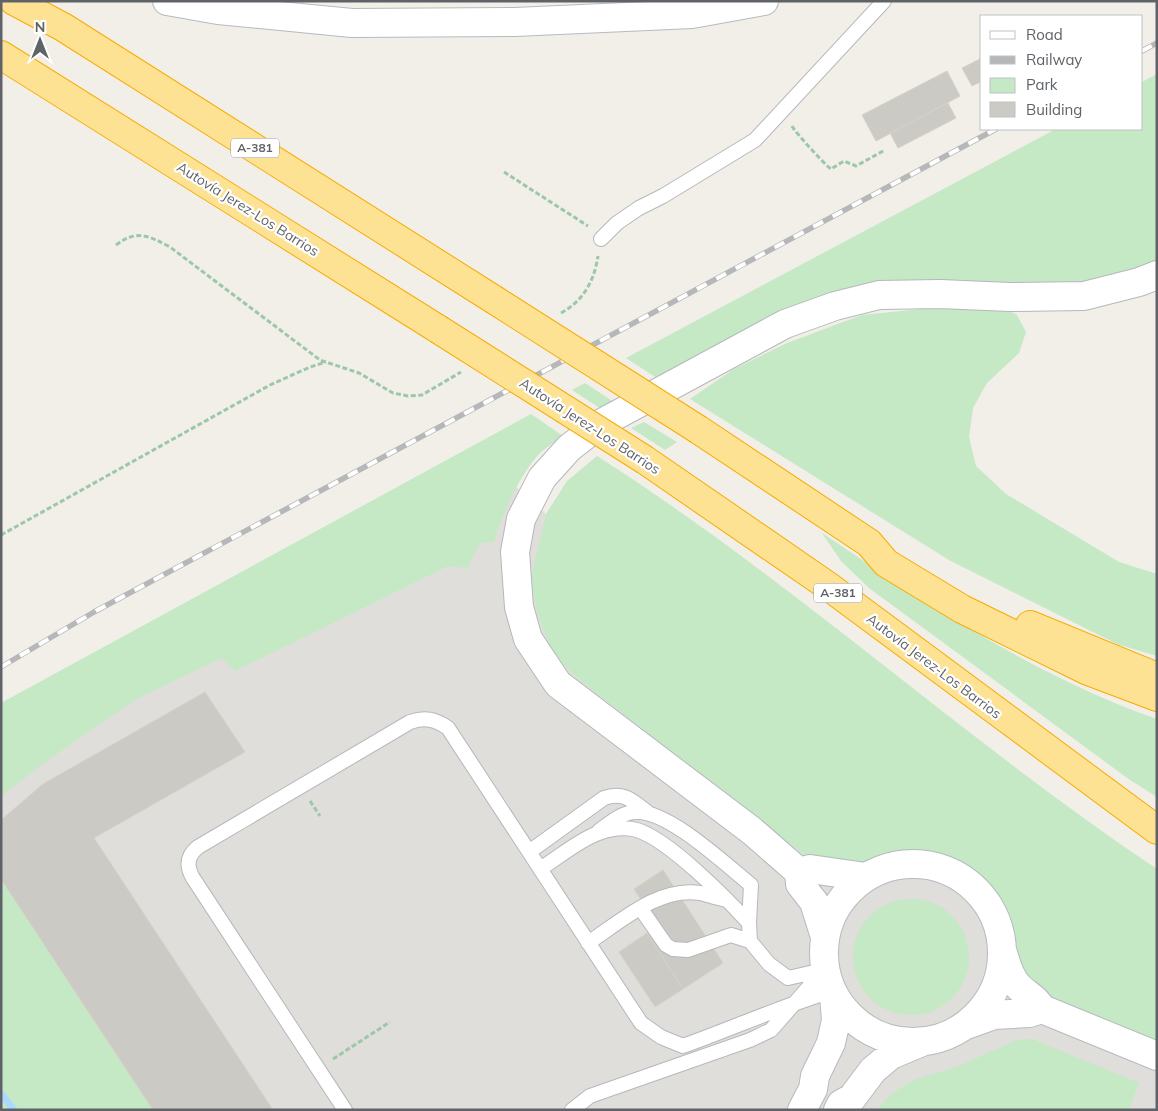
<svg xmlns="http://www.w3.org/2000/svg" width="1158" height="1111" font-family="Mulish,sans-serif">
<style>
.industrial{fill:#e0deda}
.green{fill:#c5e8c5}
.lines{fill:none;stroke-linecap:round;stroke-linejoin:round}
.stream{stroke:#aadaff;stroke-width:7}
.building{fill:#cccac5;stroke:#d6d1c6}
.lane-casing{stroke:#b5b8bc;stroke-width:16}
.street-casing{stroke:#b5b8bc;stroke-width:30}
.secondary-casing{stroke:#b6babf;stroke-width:30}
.highway-casing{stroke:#f9ab00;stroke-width:30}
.path{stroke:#9cc7a9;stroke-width:3;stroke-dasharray:5 2.5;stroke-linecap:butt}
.lane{stroke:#fff;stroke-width:14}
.street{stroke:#fff;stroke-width:28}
.secondary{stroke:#fff;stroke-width:28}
.highway{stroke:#fde293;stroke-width:28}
.rail-casing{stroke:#b6b7b8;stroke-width:5.5}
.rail{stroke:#fff;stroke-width:4;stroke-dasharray:11;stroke-linecap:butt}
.highway-bridge-casing{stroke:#f9ab00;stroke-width:30;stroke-linecap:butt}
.highway-bridge{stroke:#fde293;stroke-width:28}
.labels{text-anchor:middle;stroke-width:4.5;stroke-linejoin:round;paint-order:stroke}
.shield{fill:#fff;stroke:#8f9295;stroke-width:1}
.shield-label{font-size:12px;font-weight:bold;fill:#5f6368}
.street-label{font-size:14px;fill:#5f6368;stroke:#fff}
</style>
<rect width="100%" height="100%" fill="#f1efe8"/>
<path class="industrial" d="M500,472L546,514L1157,931V1110H1V749Z"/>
<path class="green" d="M1157,74V262L1144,268L1076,284L901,282L663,382L626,358L1056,129H1142V82Z
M1001,307L1017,315L1026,332L1019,353L987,383L973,408L969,437L976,466L1006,494L1119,562L1157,574V656L1117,644L949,560L690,399L734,369L787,343L862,315L921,309Z
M585,383L620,406L606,412L572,390Z
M531,414L563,436C555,442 545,448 538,455C517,480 503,512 494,542L480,543L467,568L448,566L235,671L222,658L138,698L48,760L1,796V703Z
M644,422L677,442L665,450L631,428Z
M597,456C793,581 964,740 1157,869V1045C1124,1031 1038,1001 1021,971C1014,959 1015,947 1013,934C1009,898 976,867 943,856C921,849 898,847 876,856C869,859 862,865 855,866C846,868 821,861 810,859L582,682L554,656L538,616L531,579L546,514L567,481Z
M822,533C927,604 1036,677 1157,719V797L1130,780L869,588L841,561Z
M1,879L153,1110H1Z
M853 957a58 58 0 1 1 116 0a58 58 0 1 1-116 0Z
M1032,1039L1139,1083L1129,1110H876L890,1095L913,1080L959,1066L1016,1040Z"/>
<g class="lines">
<path class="stream" d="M1,1094L14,1110"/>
</g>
<path class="building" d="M982,58V81L972,86L962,68Z
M947,71L960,96L876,141L862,115Z
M948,103L956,118L898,148L890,133Z
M205,692L245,752L94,838L273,1110H153L1,879V820L43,784Z
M663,870L723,963L683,989L647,933L658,926L634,889Z
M647,933L683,989L655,1007L619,952Z"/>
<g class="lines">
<defs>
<path id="lane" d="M601,239L617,223L639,208L663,196L755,140L884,1
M599,831C610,823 622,812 636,812C668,810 725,864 751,885L749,923
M529,852L604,798C623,791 633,801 647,812
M540,869C558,858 576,842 596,834C608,829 625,826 637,830C669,840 726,898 749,923L750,941L769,964L788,978L819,971
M641,909L666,945L673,949L688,950L731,935L750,941
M588,943C620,922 659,886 700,893C708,895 717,898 726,900
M345,1110L193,878C186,866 187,856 198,847L410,722C425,717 435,719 448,728L641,1023L661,1037L683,1046C733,1028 782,1006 832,991
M572,1110L590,1096L750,1040L771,1030L808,988L824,962"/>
<path id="street" d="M799,872L810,869L866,877
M825,937L814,902L800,884L799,872L752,831L558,684L528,639L519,607L515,552L521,519L542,478L569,448L600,424L785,324L835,306L879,295L940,294L1010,297L1084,296L1139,282L1157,275"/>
<path id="secondary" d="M167,1L218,10L352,23L515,22L692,14L764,1
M824 953a89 89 0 1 1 178 0a89 89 0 1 1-178 0Z
M1002,950C1006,962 1009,978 1019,987C1028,996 1035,997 1042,1009L1157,1056
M966,1025L994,1015L1029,1013L1042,1009
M802,1110L813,1089L815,1076L831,1043L836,1020L834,996
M838,1110L841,1104L852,1098L873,1070L891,1055L922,1042"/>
<path id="highway" d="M14,1L63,27L493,299
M1,55L438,329
M699,430L869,543L886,563L962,609L1088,671L1157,697
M645,460L828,586L1157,830
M1030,625L1157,677"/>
</defs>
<use href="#lane" class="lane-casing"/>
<use href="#street" class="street-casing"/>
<use href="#secondary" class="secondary-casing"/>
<use href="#highway" class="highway-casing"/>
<path class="path" d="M792,126C794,131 826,166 831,169L844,161L856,166L885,150
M504,172L588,226
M116,245C137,229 149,236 170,247L320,360L359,373L393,393L408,396L422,395L461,372
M561,313C583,301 594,282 598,256
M1,535L270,385L310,367L326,362
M310,801L320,816
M333,1059L390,1022"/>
<use href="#lane" class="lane"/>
<use href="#street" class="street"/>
<use href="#secondary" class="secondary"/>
<use href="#highway" class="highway"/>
<defs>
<path id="rail" d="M1142,51L1157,43
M1,667L94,612L996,129"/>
</defs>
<use href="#rail" class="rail-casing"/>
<use href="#rail" class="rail"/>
<defs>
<path id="highway-bridge" d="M493,299L699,430
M438,329L645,460"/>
</defs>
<use href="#highway-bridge" class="highway-bridge-casing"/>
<use href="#highway-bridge" class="highway-bridge"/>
</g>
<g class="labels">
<g class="shield">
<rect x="231" y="138.5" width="48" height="19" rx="4"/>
<rect x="814" y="583.5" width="48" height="19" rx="4"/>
</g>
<g class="shield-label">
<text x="255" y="152">A-381</text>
<text x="838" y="597">A-381</text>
</g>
<g class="street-label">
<text transform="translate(248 209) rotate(32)" y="5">Autovía Jerez-Los Barrios</text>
<text transform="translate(590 426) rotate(33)" y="5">Autovía Jerez-Los Barrios</text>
<text transform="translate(934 666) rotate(37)" y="5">Autovía Jerez-Los Barrios</text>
</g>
</g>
<rect width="1158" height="1111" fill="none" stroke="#5f6368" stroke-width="5"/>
<rect x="980" y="15" width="162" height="115" fill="#ffffff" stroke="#bfc1c3"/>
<rect x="990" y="31" width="25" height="8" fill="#ffffff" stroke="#bfc1c3"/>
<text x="1026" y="40" font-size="15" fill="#5f6368">Road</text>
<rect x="990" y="56" width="25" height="8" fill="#b6b7b8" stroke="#bfc1c3"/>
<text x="1026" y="65" font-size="15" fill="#5f6368">Railway</text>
<rect x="990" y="78" width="25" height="15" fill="#c5e8c5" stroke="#bfc1c3"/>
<text x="1026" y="90" font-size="15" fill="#5f6368">Park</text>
<rect x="990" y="102" width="25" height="15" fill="#cccac5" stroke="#bfc1c3"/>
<text x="1026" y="115" font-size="15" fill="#5f6368">Building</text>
<g transform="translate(40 40)" stroke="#ffffff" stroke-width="4" paint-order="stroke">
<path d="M0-4L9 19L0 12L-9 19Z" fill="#5f6368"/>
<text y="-8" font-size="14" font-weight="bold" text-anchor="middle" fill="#5f6368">N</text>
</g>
</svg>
